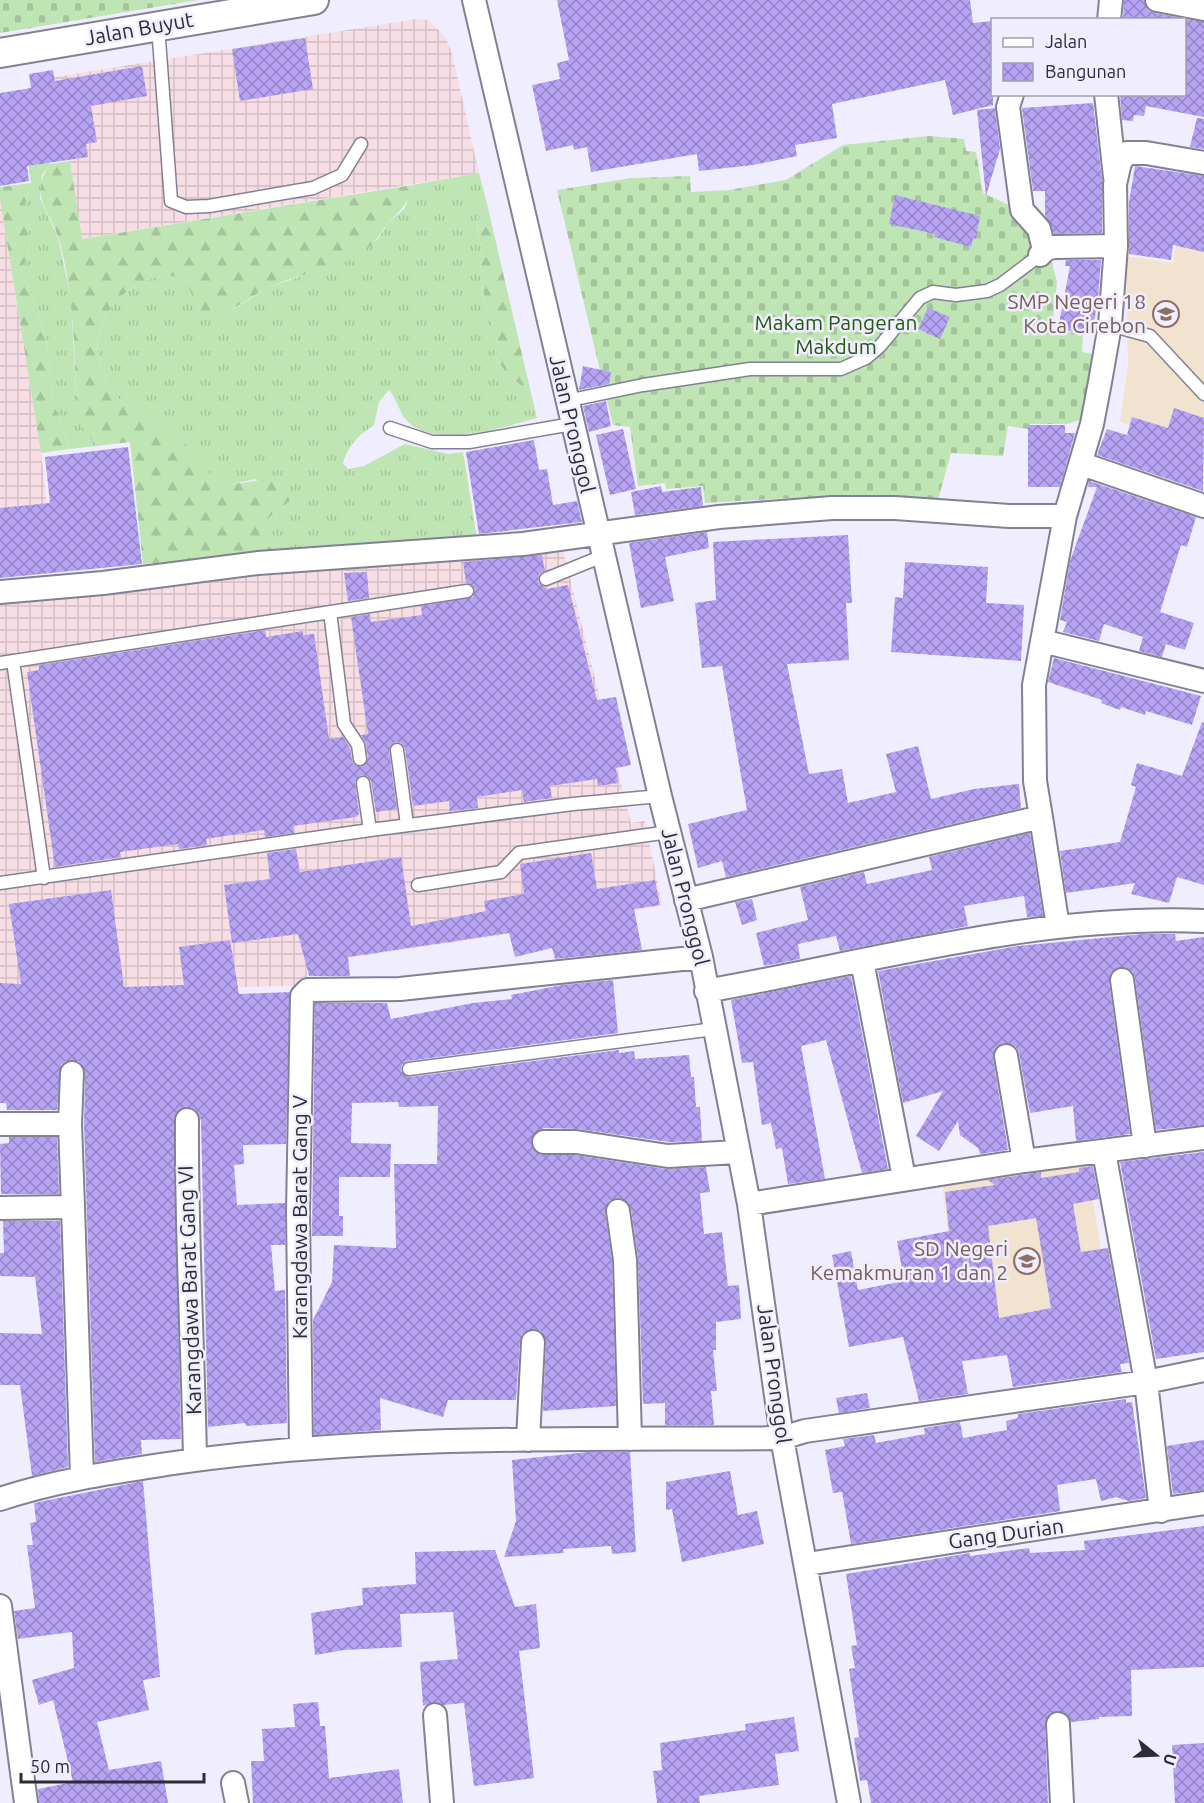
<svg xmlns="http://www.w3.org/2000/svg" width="1204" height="1803" font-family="Ubuntu,sans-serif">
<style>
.industrial{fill:url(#industrial-grid)}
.education{fill:#f1e3d0}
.grass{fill:url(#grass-tufts)}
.forest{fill:url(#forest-firs)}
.cemetery{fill:url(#cemetery-stones)}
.building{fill:url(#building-cross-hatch);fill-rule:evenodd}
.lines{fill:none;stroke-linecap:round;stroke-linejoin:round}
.service-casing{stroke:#848093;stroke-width:15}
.minor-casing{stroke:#848093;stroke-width:26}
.tertiary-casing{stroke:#848093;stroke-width:32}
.service{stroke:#fff;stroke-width:12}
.minor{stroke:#fff;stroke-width:22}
.tertiary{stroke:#fff;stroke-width:28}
.labels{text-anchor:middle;stroke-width:5;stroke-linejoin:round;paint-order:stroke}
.street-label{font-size:21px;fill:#2d2b33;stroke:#f0edfe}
.education-label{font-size:21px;fill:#785e54;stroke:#f0edfe;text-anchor:end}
.park-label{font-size:21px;fill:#245911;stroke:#f0edfe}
</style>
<defs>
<pattern id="industrial-grid" width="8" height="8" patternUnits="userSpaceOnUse" patternTransform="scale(1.5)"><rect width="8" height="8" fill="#f7dee5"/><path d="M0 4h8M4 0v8" fill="none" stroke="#d4bfc5"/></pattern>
<pattern id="grass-tufts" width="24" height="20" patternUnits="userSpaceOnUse" patternTransform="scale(1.5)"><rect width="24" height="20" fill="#bfe5b4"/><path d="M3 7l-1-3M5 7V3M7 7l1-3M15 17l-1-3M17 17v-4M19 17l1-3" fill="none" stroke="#a4c59b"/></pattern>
<pattern id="forest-firs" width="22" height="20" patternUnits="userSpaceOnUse" patternTransform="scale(1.5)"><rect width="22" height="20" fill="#bfe5b4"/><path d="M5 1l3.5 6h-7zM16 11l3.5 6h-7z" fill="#a4c59b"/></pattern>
<pattern id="cemetery-stones" width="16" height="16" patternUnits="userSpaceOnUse" patternTransform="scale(1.5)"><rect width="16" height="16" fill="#bfe5b4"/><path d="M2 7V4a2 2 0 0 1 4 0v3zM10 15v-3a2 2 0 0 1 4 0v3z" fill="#a4c59b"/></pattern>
<pattern id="building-cross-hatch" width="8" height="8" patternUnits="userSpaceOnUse" patternTransform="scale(1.5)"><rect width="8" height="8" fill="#b7a3f4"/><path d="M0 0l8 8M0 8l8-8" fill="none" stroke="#9585c6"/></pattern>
</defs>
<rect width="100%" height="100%" fill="#f0edfe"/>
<path class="industrial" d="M416,19L428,20L445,36L452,53L479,173L81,239L55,77Z
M0,199L41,453L54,564L0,571Z
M562,546L631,823L645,821L662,905L530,931L306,964L308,985L182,989L0,1067V599Z"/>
<path class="education" d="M1181,218L1204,224V450L1120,422L1128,365L1126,256L1173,263Z
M1086,1159L1116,1339L964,1362L942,1182Z"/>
<path class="grass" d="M47,145L50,164L42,175L40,198L58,238L71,298L77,413L96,446L69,449L53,401L46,337L22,269L30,248L25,200L31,183L26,148Z
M479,173L487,204C469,231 482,232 482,258C482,262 480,267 480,272C480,274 486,305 487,309C492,327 500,339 496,359L508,375L531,393L537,418C505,427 435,449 408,422C399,413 397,399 389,390L379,402L374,425C358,436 349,444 343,463L348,469L364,466L405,444L448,454L463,452L477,538L276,553L261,538C262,519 275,512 289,502L255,479L228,485L217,483C210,475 204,466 198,457C189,446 175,435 164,426C142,408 124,413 107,383C82,340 109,292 153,278C165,274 178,274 188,283L196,304L234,309L267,288L345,261L377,240L389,222L405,208L412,185Z"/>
<path class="forest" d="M70,161L82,239L412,185C407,206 403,207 389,222C381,232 376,242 366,250C338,270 299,273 268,288C249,296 228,319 205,313C195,310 191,291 187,282C178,275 165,274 153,278C109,292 82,340 107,383C124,413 142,408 164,426C175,435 189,446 198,457C205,466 210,475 217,483C247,488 262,470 291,492L289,502C275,512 262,519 261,538L276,553L143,564L130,442L96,446L83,428L77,413C74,355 75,296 59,240C50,210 28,196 50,164Z
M31,183L25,200L30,248L22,269L46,337L53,401L69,449L41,453L0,199V187Z
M487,204L531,393L508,375L496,359C500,339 492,328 487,309C486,305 480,274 480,272C480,267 482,262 482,258C482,232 469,231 487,204Z"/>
<path class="cemetery" d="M0,0H198L0,33Z
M929,136L964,139L966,151L976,152L983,193L1015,208L1050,255L1057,282L1052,328L1083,335L1082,352L1096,355L1083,419L1067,424H1030L1028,429L1008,426L1003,456L951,453L936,507L809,497L705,503L703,486L666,489L665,483L638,486L630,427L613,425L557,190L632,178L690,176L691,192L729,190L786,180L843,145Z"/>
<path class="building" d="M557,0H970L973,23L993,21V105L953,115L945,80L832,104L837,138L795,145L797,156L753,165L699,171L697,154L591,172L587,147L574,150L573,145L546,151L532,85L560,79L557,63L569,60Z
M1124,0H1144L1148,10L1154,13L1204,22V117L1146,106L1144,116L1134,115L1133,121L1122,120L1120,94H1185V20H1123Z
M305,38L313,89L240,101L232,49Z
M142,66L147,96L91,106L97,142L86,144L88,157L27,166L29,181L0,186V93L31,88L29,74L53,70L55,81Z
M1093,103L1102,180V233L1054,234L1045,215V191H1033L1022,108Z
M995,108L1000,149L986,196L977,110Z
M1197,118L1204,119V149L1190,147Z
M1135,166L1204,176V252L1173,245L1171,260L1129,254V202Z
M895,195L980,216L976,239L973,238L971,247L934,237L935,234L889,224Z
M1066,260H1101L1098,299L1092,335L1058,329L1070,266H1065Z
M928,308L950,317L940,339L918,329Z
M583,366L611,372L609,384L579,390Z
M606,401L611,426L589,432L583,406Z
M1174,408L1204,418L1203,491L1097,455L1107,429L1127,435L1132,417L1168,428Z
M1028,425H1065V433H1075L1060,487H1028Z
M623,429L636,489L610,495L596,435Z
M534,440L539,470L547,469L553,505L577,501L582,522L479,534L466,452Z
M128,447L142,564L0,578V508L50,503L45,457Z
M1089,481L1196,517L1187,547L1181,545L1160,612L1194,623L1185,650L1166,644L1162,657L1139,651L1143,637L1104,624L1099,641L1063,632L1067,622L1060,620L1070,561L1097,487H1088Z
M661,486L662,492L701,487L703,506L635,515L631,492Z
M707,532L709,548L665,557L674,601L641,608L629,543Z
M848,535L852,603H846L849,660L787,664L809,774L842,769L848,803L896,792L886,754L918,746L931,799L974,789L1019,784L1021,808L726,877L722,861L698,868L688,824L747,810L722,666L702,668L695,603L716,600L713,542Z
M542,555L545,571L539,574L538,582L547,589L568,585L597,700L616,697L631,765L616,768L618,783L598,786L597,779L550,786L552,798L524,802L522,790L477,797L478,808L450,811L449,801L413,806L405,748L401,743L395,742L389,751L397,809L376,812L371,781L367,776L361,775L355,781L359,814L356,817L293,826L294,833L265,837L264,830L206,839L207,845L179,849L178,844L120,852L121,857L55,867L27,672L39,670V665L265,630L266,637L303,631V635L314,634L329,739L343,737L350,748L353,764L362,767L368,758L366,743L361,735L368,734L351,617L370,614L371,622L422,615L421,606L473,597L475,589L466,583L463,562Z
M905,562L988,567L986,603L1024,605L1021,661L891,652L895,597L903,598Z
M367,572L369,598L348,601L344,573Z
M1054,658L1201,696L1192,725L1146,711L1145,715L1121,707L1120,710L1101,703L1102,700L1048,682Z
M1202,722L1204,723V885L1177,877L1169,903L1131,894L1135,883L1066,893L1060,851L1120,842L1136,787L1131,785L1137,763L1182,776Z
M1030,833L1043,916L1027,917L1024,896L964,906L968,926L840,951L836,936L798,944L800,959L764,966L756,933L808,920L800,887L864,872L867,884L932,870L929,857Z
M296,849L300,872L401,857L411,926L486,911L484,901L524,894L520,864L591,853L597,889L655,880L660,905L634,909L642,950L555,959L552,948L515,957L509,933L348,957L350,976H309L298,934L232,943L224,885L270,879L267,853Z
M111,890L124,987L184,985L179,947L230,940L239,994L290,992L286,1144L243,1145L244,1164L234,1165L237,1205L285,1203V1245H271L275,1291L285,1290L287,1423L246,1426L245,1423L208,1427L201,1120L194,1109L186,1107L176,1113L174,1120L181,1439L141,1440L142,1454L95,1462L84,1124L85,1073L79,1061H66L61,1065L57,1110H7L6,1103H0V983L21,984L9,904Z
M752,899L757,920L742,925L735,902Z
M1143,934H1175L1176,941L1204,937V1125L1156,1130L1135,978L1132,971L1121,967L1113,970L1109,982L1130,1134L1076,1141L1073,1106L1030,1113L1019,1053L1016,1047L1004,1043L997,1046L993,1058L1008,1150L980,1154L978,1148L960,1135L958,1121L939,1151L916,1136L943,1091L903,1103L878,971L1018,946Z
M851,976L888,1169L862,1173L826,1040L801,1046L825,1179L788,1184L782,1148L776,1149L771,1123L762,1125L753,1062L742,1063L731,1000Z
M613,980L618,1033L408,1061L402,1065L401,1071L410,1077L619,1050V1053L634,1051L635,1059L689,1055L691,1077H694L696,1107H700L702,1141L669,1142L578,1129L544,1128L533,1135L531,1143L533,1149L543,1155H575L666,1169L706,1167L710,1192L700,1193L704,1234L722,1232L728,1286L739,1285L741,1319L716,1322V1350H713L717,1391H711L714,1425H665V1403L643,1404L638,1258L631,1209L628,1202L617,1198L609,1201L605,1212L612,1261L616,1406L543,1411L546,1342L541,1331L533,1329L522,1334L520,1341L516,1400H448L443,1417L380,1398L381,1430L314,1435L313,1320L332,1282L334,1245L396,1248L394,1164H437L438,1106L399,1107L398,1102L352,1103L351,1143L391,1144L390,1177H339V1216H343V1236H312L315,1003H387L391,1019L473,1003L512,999L511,995L562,985Z
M9,1137H57L59,1194H1L0,1144L9,1143Z
M1204,1152V1352L1156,1359L1120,1162Z
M1093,1166L1099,1199L1073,1204L1081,1252L1108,1248L1129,1363L1120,1364L1122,1372L1013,1387L1007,1355L962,1361L968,1394L919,1401L903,1337L849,1347L832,1255L851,1251L858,1290L904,1281L897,1241L949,1231L945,1192L995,1185L988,1180L1041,1172V1178L1079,1172V1168ZM1036,1218L1051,1308L999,1318L988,1226Z
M3,1221H60L68,1467L32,1476L20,1385H0V1333L42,1334L35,1277L0,1276V1253H4Z
M867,1393L870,1408L839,1413L836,1398Z
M1126,1399V1403L1132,1402L1146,1498L1129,1501L1116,1497L1101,1501L1096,1479L1057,1485L1060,1511L851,1544L842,1492L833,1493L825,1450L845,1446L843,1439L874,1435L876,1443L925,1434L924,1428L960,1422L963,1438L1007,1430L1006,1421L1018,1418V1414Z
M1204,1440V1490L1173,1494L1167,1446Z
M588,1452H630L636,1552L612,1554L611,1546L563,1549L564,1553L504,1557L516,1521L512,1460Z
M730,1471L738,1515L757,1511L764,1544L682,1562L672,1509L666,1510V1482Z
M143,1481L160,1677L143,1680L149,1710L97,1722L109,1770L161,1761L168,1803H39L38,1789L73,1782L53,1700L39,1705L32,1680L74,1668L72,1632L18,1639L14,1611L35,1608L27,1545H33L30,1523L36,1522L34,1503Z
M1204,1526V1667L1131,1670L1132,1716L1099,1717V1719L1071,1722L1064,1712L1050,1713L1045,1725L1048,1803H871L867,1780L860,1781L854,1738L859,1737L849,1669L855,1668L851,1646L857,1645L846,1574L970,1553V1556L1029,1548L1030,1553L1085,1550L1084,1541Z
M495,1550L515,1607L536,1604L540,1648L519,1651L534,1778L474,1786L464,1703L443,1705L435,1702L423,1706L420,1662L458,1659L453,1612L400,1614L402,1647L344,1650L315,1655L311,1613L363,1605L362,1588L416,1584L415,1552Z
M318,1702L320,1726H325L329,1778L399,1769L403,1803H253L251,1761H264L262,1729L295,1727L293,1704Z
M794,1717L799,1751L775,1754L779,1785L699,1796L700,1803H657L653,1771L662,1770L660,1743L746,1730L745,1724Z
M1204,1743V1803H1175L1172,1745Z"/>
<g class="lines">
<defs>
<path id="service" d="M158,26L171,201L186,207L209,206L313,188L342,175L361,144
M1110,325L1150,336L1204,394
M566,401L643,385L750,369H841L866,358L880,346L920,298L933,292L956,295L987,291L1000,285L1040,255
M390,428L432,442H469L572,424
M546,579L603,556
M330,612L344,724L358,745L360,759
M13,661L44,878
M0,663L467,591
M397,750L407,825
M363,783L370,830
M0,883L370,830L573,804L660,796
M418,885L501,872L519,853L669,832
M409,1069L714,1029"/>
<path id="minor" d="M474,0L660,796L701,957L749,1204L782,1438L849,1803
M1157,0L1204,9
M1109,20L1111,0
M1012,94L1008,107L1022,210L1039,229L1044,250
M1106,94L1115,177
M1040,255L1046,249L1054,247L1116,246
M1082,464L1204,506
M0,592L103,583L258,563L523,544L719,517L832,508H895L1009,516H1065
M1042,641L1204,681
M1041,817L1058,927
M686,900L1041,817L1035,781L1034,685L1065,516L1092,424L1100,382L1110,325L1116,246L1115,184L1120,162L1127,153H1146L1204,163
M862,961L904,1178
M1122,980L1145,1146
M706,991C871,962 1035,914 1204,921
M1006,1056L1024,1161
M187,1120C186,1233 193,1347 195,1460
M0,1124H70
M544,1142H576L668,1156L737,1152
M1104,1152L1146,1382L1161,1511
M749,1204L1024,1161L1204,1138
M73,1207L82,1477
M0,1208L73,1207L70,1124L72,1073
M618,1211L625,1260L630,1439
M528,1440L533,1342
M301,1447L298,1212L302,996L308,990L400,989L701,957
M0,1499C57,1480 115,1472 174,1463C374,1434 580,1440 782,1438L805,1431L1146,1382L1204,1370
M807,1564L1204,1503
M0,1606L26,1803
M435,1715L442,1803
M1058,1724L1062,1803
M233,1783L237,1803"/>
<path id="tertiary" d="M0,53L314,0"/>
</defs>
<use href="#service" class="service-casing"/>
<use href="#minor" class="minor-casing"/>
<use href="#tertiary" class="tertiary-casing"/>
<use href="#service" class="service"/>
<use href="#minor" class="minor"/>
<use href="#tertiary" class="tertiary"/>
</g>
<defs>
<symbol id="school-ring" viewBox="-11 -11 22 22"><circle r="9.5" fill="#f0edfe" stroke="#8d6e63" stroke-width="1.5"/><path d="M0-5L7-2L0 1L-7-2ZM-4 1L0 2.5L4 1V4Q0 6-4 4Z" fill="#8d6e63"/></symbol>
</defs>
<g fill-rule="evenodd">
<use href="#school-ring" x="1151" y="299" width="30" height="30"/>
<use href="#school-ring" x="1012" y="1246" width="30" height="30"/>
</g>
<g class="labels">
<g class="street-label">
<text transform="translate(139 29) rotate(-10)" y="7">Jalan Buyut</text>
<text transform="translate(572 424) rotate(77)" y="7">Jalan Pronggol</text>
<text transform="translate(685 897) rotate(76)" y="7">Jalan Pronggol</text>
<text transform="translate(300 1217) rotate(-90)" y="7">Karangdawa Barat Gang V</text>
<text transform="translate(190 1290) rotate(-92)" y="7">Karangdawa Barat Gang VI</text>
<text transform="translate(774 1374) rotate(82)" y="7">Jalan Pronggol</text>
<text transform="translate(1006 1534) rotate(-8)" y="7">Gang Durian</text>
</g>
<g class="education-label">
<text x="1146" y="309">SMP Negeri 18<tspan x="1146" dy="24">Kota Cirebon</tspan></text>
<text x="1008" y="1256">SD Negeri<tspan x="1008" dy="24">Kemakmuran 1 dan 2</tspan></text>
</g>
<g class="park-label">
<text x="836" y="330">Makam Pangeran<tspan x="836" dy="24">Makdum</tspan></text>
</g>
</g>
<rect x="991" y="18" width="195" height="78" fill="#f0edfe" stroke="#a29fad" stroke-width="1.5"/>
<rect x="1003" y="38" width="30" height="9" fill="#ffffff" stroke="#a29fad" stroke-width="1.5"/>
<text x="1045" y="48" font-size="18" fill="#2d2b33">Jalan</text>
<rect x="1003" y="63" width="30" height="18" fill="url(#building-cross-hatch)" stroke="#a29fad" stroke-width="1.5"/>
<text x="1045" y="78" font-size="18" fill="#2d2b33">Bangunan</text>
<g transform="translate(1156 1755) rotate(108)" stroke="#f0edfe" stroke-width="4.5" paint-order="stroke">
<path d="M0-4.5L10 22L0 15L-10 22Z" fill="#2d2b33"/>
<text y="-9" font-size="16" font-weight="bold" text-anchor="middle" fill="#2d2b33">U</text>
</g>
<path d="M21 1773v9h183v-9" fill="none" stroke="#2d2b33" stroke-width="3"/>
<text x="30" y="1773" font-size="18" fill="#2d2b33" stroke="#f0edfe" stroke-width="4.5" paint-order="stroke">50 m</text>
</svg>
